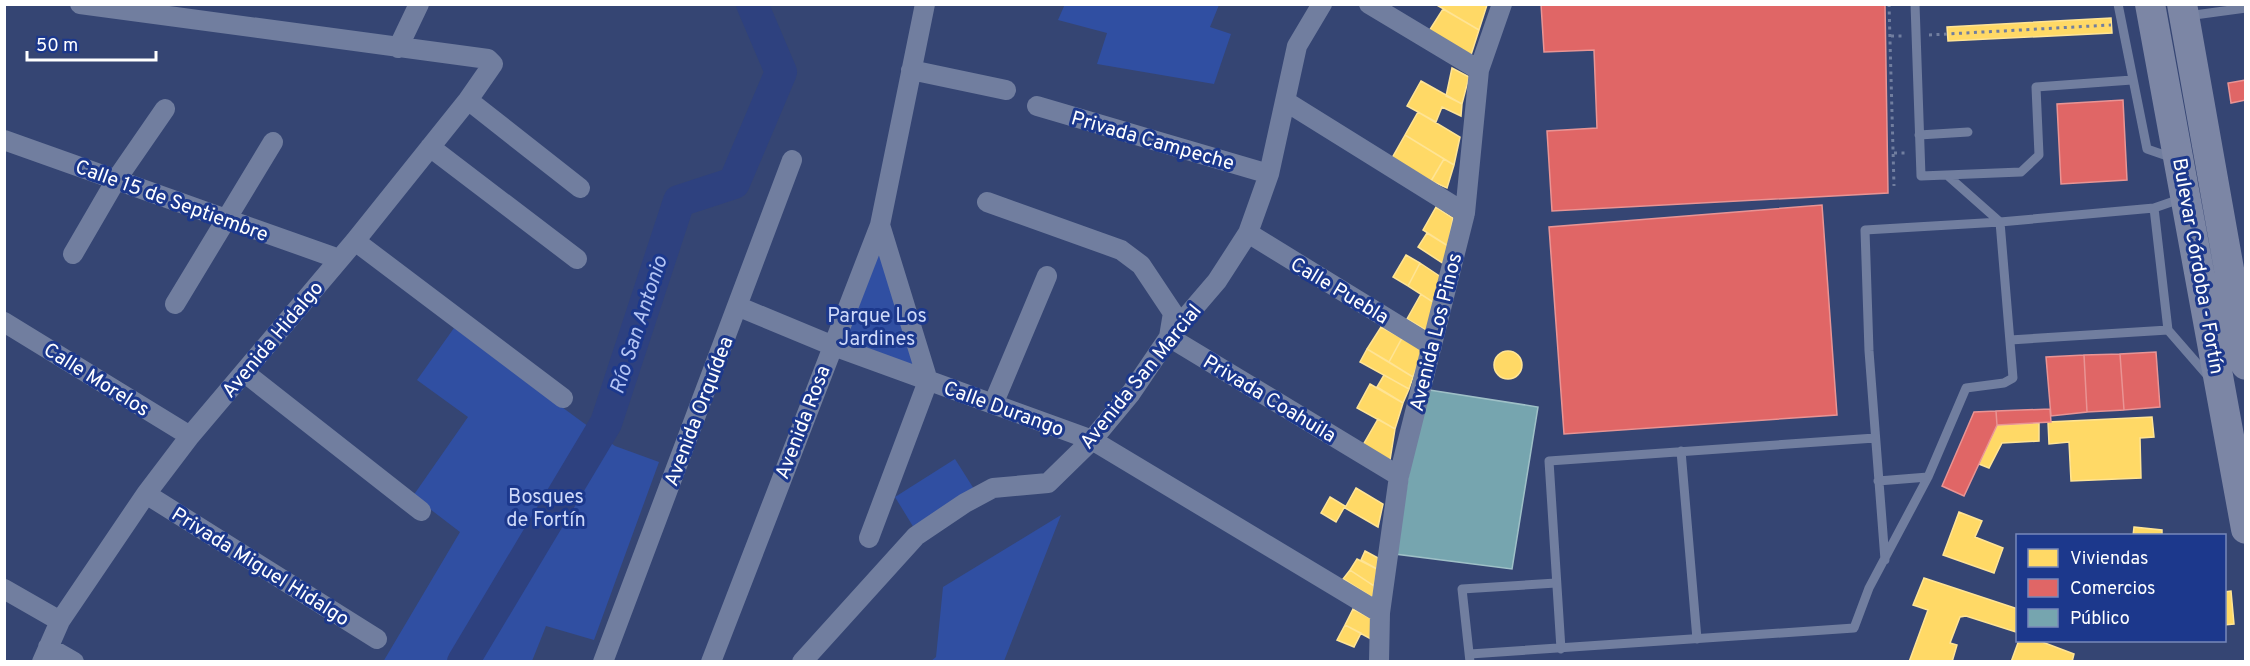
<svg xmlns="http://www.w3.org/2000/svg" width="2250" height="666" font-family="Overpass,sans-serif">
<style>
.green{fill:#304fa2}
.homes{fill:#ffd966;stroke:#ffe494;stroke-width:1.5}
.shops{fill:#e06666;stroke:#e99494;stroke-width:1.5}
.public{fill:#76a5af;stroke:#9fc0c7;stroke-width:1.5}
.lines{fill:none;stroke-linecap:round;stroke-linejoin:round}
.river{stroke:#2e417f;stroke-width:32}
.path{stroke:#717e9f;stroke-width:3;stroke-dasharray:3 4.5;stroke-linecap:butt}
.lane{stroke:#717e9f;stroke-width:9}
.street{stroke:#717e9f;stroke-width:20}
.primary{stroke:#7c86a5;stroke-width:30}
.labels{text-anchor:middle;stroke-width:6;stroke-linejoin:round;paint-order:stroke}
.street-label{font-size:20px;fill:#fff;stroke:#1c388c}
.park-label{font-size:20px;fill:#ced9f9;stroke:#1c388c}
.water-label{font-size:21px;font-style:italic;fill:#b4c5f4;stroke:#1c388c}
</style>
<rect width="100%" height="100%" fill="#354573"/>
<path class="green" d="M1065,4L1219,5L1210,27L1231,34L1214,84L1097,64L1107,33L1058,20Z
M879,253L914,363L909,365L846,340Z
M454,328L615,446L659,462L594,640L546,626L532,661L383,662L460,532L413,496L468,417L417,380Z
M955,459L974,489L914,528L895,497Z
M1061,515L1004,661H931L936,657L943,587Z"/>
<path class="homes" d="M1435,4H1486L1487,5L1479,30Z
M1443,9L1479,30L1471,55L1429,31Z
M2111,18L2112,33L1948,41L1947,27Z
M1452,68L1469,77L1462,104L1446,96Z
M1421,81L1462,104L1461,116L1442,107L1436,122L1407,106Z
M1418,112L1460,137L1454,165L1405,135Z
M1405,135L1444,159L1431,181L1392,158Z
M1444,159L1454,165L1447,188L1431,181Z
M1444,159L1454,165L1447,188L1431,181Z
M1436,207L1453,218L1448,246L1423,230Z
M1427,233L1448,246L1444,264L1418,247Z
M1406,255L1420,263L1408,286L1393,277Z
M1420,263L1441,277L1436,304L1408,286Z
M1421,294L1436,304L1429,332L1407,319Z
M1381,327L1402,338L1389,362L1367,349Z
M1402,338L1423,350L1413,377L1389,362Z
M1367,349L1413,377L1409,389L1360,362Z
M1494 365a14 14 0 1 1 28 0a14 14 0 1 1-28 0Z
M1384,375L1409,389L1403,403L1377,387Z
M1370,384L1403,403L1395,429L1357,408Z
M2152,417L2154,437L2140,438L2141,478L2071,481L2069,442L2049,444L2048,422Z
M1378,419L1395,429L1390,460L1363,445Z
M2039,423V441L2002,443L1989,468L1979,464L1997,425Z
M1356,488L1383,504L1378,527L1345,508Z
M1330,497L1345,506L1336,522L1321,513Z
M1959,512L1982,521L1975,537L2003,548L1994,573L1943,555Z
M2134,527L2162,530V536H2133Z
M1365,551L1378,558L1377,569L1361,560Z
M1357,559L1377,569L1374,586L1350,570Z
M1350,570L1374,586L1373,598L1343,579Z
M1924,578L2018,609L2016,632L1966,616L1960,617L1950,643L1957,645L1952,662H1909L1928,610L1913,605Z
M2231,591L2234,624L2224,625V592Z
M1353,609L1372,619L1371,639L1345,625Z
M1345,625L1361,633L1354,647L1337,640Z
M2019,640H2037L2074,654L2072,662H2011Z"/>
<path class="shops" d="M1541,4H1885L1888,193L1552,211L1547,131L1597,128L1594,50L1544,52Z
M2246,80V100L2231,103L2228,83Z
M2123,100L2127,180L2061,184L2057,104Z
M1822,205L1837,415L1564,434L1549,227Z
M2156,352L2160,407L2124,410L2120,354Z
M2120,354L2124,410L2087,412L2084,355Z
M2084,355L2087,412L2051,416L2046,357Z
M2050,409L2051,422L1997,425L1996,411Z
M1996,411L1997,425L1964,496L1942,486L1974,412Z"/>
<path class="public" d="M1423,389L1538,407L1512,569L1395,554Z"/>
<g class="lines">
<path class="river" d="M463,662L606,423L679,201L734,183L781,72L752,4"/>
<path class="path" d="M1889,4L1894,186
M1929,35L2111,25
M1891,36H1904
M1894,153H1909"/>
<path class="lane" d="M1915,4L1921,176L2021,172L2039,155L2036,87L2132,80
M2118,4L2147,149L2173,158
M2187,16L2246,8
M1919,135L1968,132
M2154,208L2168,330L2208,376
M2010,340L2168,330
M1681,451L1697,639
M1878,481L1928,477
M1885,560L1869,351L1865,230L2000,222L2154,208L2183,198
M1561,649L1549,461L1875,438
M1470,654L1854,628L1869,588L1928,477L1966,388L2004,383L2013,378L2000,222L1948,176
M1470,662L1462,589L1556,583"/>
<path class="street" d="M1369,4L1479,70
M398,48L419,4
M911,70L1006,90
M468,100L580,188
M1285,101L1465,213
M1037,106L1269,174
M4,140L339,259
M430,147L577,259
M987,202L1121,250L1141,265L1173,313L1169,337L1399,476
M1248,233L1432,346
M355,241L563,398
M73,254L116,180L165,109
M175,304L273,142
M737,306L831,345L1092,440L1380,613
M4,322L190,436
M245,373L421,511
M994,402L1047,276
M146,494L377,639
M869,538L928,381L880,225
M4,589L60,621
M48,647L74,662
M42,662L60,621L146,494L190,436L355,241L468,100L493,64L488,59L80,4
M603,662L792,160
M711,662L880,225L925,4
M802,662L916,536L965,503L993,488L1048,483L1092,440L1131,393L1169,337L1217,281L1248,233L1269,174L1297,46L1322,4
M1379,662L1380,613L1399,476L1465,213L1479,70L1502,4"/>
<path class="primary" d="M2150,4L2246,529
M2182,4L2246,365"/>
</g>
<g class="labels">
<g class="street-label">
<text transform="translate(1153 140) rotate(16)" y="7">Privada Campeche</text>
<text transform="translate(172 200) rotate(20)" y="7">Calle 15 de Septiembre</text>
<text transform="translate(2199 266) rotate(80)" y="7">Bulevar Córdoba - Fortín</text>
<text transform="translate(1340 290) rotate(31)" y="7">Calle Puebla</text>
<text transform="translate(1435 332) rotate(-76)" y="7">Avenida Los Pinos</text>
<text transform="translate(272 339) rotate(-50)" y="7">Avenida Hidalgo</text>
<text transform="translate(1140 376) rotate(-51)" y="7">Avenida San Marcial</text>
<text transform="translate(97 379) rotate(32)" y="7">Calle Morelos</text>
<text transform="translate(1270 398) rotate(31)" y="7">Privada Coahuila</text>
<text transform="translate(1004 408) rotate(20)" y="7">Calle Durango</text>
<text transform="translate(698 411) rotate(-69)" y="7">Avenida Orquídea</text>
<text transform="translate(802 422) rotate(-69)" y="7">Avenida Rosa</text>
<text transform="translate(261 566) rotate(32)" y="7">Privada Miguel Hidalgo</text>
</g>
<g class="park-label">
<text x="877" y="322">Parque Los<tspan x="877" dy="23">Jardines</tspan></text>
<text x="546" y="503">Bosques<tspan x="546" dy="23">de Fortín</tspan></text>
</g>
<g class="water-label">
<text transform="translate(638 325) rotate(-72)" y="7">Río San Antonio</text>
</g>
</g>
<rect width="2250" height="666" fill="none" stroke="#ffffff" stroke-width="12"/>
<rect x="2016" y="534" width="210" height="108" fill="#1c388c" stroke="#7788ba" stroke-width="1.5"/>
<rect x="2028" y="549" width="30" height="18" fill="#ffd966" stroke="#7788ba" stroke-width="1.5"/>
<text x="2070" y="564" font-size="18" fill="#ffffff">Viviendas</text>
<rect x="2028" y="579" width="30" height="18" fill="#e06666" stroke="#7788ba" stroke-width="1.5"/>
<text x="2070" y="594" font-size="18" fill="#ffffff">Comercios</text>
<rect x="2028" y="609" width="30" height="18" fill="#76a5af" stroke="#7788ba" stroke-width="1.5"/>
<text x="2070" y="624" font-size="18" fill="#ffffff">Público</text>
<path d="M27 51v9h129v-9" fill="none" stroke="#ffffff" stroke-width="3"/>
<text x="36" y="51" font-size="18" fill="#ffffff" stroke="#1c388c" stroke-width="4.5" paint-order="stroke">50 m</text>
</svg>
